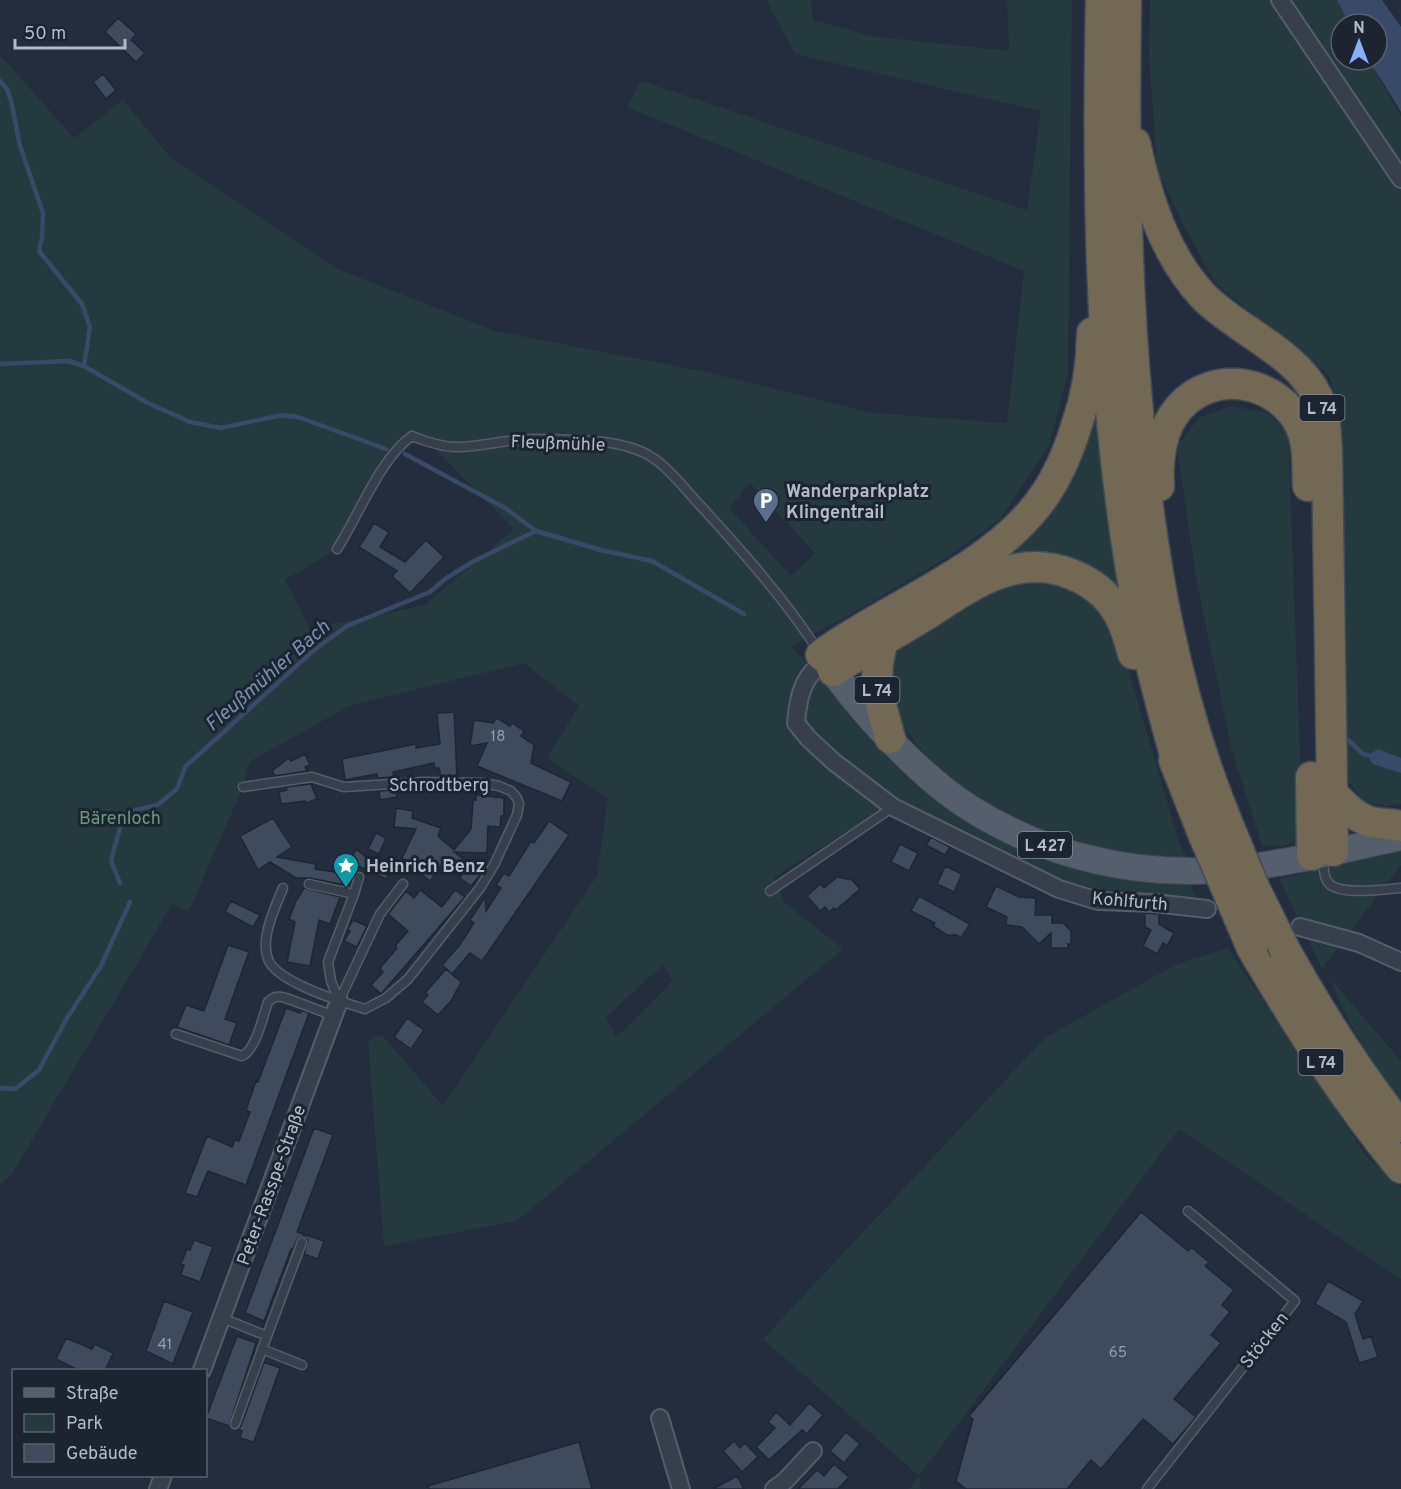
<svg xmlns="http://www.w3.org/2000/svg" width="1401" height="1489" font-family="Overpass,sans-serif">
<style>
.green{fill:#253a3e;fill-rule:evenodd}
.water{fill:#384a67}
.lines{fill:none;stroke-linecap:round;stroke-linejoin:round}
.stream{stroke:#384a67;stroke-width:4.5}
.building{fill:#3f4b5c;stroke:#1e2634;stroke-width:1.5}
.lane-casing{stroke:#555d6b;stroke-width:11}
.street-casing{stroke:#555d6b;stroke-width:20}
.primary-casing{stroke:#404856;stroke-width:28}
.highway-casing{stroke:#424a58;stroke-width:33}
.lane{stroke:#373f4d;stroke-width:8}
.street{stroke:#373f4d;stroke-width:16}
.primary{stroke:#555e6d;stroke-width:26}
.highway{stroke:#736854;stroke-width:30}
.highway-bridge-casing{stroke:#424a58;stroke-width:33;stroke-linecap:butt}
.highway-bridge{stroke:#736854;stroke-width:30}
.labels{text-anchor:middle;stroke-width:6;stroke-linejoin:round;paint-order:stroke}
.number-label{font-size:15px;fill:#969ead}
.shield{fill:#1c2432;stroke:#868d9b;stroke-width:1.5}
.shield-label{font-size:16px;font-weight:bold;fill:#b3bac8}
.street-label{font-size:18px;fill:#b3bac8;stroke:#1c2432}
.poi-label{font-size:18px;font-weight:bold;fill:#b3bac8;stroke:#1c2432;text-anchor:start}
.park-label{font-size:18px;fill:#6a9a77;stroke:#1c2432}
.water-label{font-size:20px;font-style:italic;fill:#7b8fb1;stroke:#1c2432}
</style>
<rect width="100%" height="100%" fill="#232d3d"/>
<path class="green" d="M766,0H811L813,20L870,36L1009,51L1007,0H1072L1068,374L1049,446L1001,518L948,557L851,614L791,646L902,771L930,791L1182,881L1191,886L1197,903L1104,895L1061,883L902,802L874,815L774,877L785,903L843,949L517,1221L384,1246L368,1041L382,1035L443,1106L597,876L608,798L547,758L579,706L524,663L349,706L249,762L243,787L189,911L172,904L12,1174L0,1185V55L74,138L123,100L170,157L338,269L495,331L706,372L873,413L1007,423L1024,271L627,107L641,81L1027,210L1041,111L795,54ZM412,436L428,442L514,529L425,605L310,629L285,580L337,549L400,444ZM750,483L815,553L791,576L729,508ZM663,965L673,981L616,1037L606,1017Z
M1150,0H1336L1349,24H1341V60H1369L1401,117V804L1385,806L1364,802L1342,772L1341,477L1338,406L1329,375L1216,284L1183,224L1157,169L1149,55Z
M1099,347L1136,640L1111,593L979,566L1014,543Z
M1231,406L1267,413L1288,433L1303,831C1290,848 1282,847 1262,845L1231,747L1196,578L1177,446L1199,418Z
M1050,580L1094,599L1116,628L1179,842L1187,858C1164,856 1137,857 1114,852C1041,835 943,793 904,726C898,716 887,701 886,689C885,679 891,659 893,649L1004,583Z
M1401,851V865L1322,969L1279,879Z
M1228,948L1366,1156L1401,1188V1279L1179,1129L919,1476L921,1489H909L919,1476L763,1339L1039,1044L1050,1035L1177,964Z
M1331,979L1401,1061V1101C1374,1063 1346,1025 1331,979Z"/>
<path class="water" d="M1337,0H1382L1401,27V112L1379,76L1367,60H1377V24H1349Z
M1378,749L1401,758V773L1373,764L1370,760V754Z"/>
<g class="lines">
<path class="stream" d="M0,81L7,89L11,101L20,146L43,213L42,238L39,251L82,304L90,327L84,366L146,402L190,422L221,428L282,415L298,417L386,449
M0,364L68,361L84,366
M405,454L505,508L536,531
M1347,739L1363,754L1374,757
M120,883L111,861L124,813L157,805L177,789L185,767L314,650L347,626L430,592L445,579L474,561L536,531L601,550L652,561L744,614
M0,1088L15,1089L39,1070L67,1018L101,966L130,902"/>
</g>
<path class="building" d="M118,18L136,34L131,40L145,53L136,62L105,32Z
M103,74L116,90L106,99L93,82Z
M374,523L389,532L380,547L405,562L426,540L444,557L410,593L392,576L397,571L359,547Z
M454,712L457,776H441L439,768H435L434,763L393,772L394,777L377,778V774L345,780L342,759L416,744V748L440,744L437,713Z
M497,718L510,726L512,723L524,731L521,736L534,745L531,763L571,782L562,801L477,766L487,743L470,746L474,720L493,723Z
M305,754L310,765L305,767L307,771L275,776L272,771L289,758L291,761Z
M311,784L317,799L306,803L305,801L281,804L279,792L287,790L285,787Z
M396,790L397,797L380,800L379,791Z
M476,795L504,798V816H501L500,827L488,826L487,853L454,852L482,873L471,886L460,878L462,875L444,862L430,881L402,858L416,829L394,827L396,808L413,811L412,818L441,828L438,836L454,850L471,829L473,800H476Z
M273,818L292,847L277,857L316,864L315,869L350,874L345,885L310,878H296L270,862L258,870L240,836Z
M549,821L569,835L482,961L470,953L452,974L442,965L459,946L474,923L470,920L485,897L486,911L501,888L496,885L504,873L509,876L531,841L534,843Z
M376,833L386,838L379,854L368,849Z
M931,837L950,847L945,855L926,845Z
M900,844L918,853L909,871L891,862Z
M356,849L388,876L386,879L350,862Z
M945,866L962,874L954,892L937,884Z
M837,877L852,880L860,889L836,910L834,908L829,912L825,907L820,911L807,896L820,884L824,888Z
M996,886L1019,897L1036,898L1035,915H1052V923H1063L1071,931V944H1068V948H1051V933L1039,944L1022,927L1006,925L1007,917L986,907Z
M304,888L340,897L330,924L319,920L310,966L287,962L295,922L289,919L296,901Z
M420,890L442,907L455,890L465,897L381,994L371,985L383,972L380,968L397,948L395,946L408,931L388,914L406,891L414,898Z
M919,896L970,924L961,938L957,935H947L933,926L935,923L911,911Z
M231,901L260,915L253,927L225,912Z
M1145,913L1159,914V924L1174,933L1167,946L1163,943L1157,954L1143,946L1151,930L1145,927Z
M353,920L367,926L357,947L344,941L350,931L347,930Z
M228,945L249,952L225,1019L237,1023L229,1045L177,1027L186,1005L204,1011Z
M446,969L461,982L451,1001L438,1015L422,1002L428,995L425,993Z
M286,1008L300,1013L301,1010L309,1013L246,1185L208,1171L197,1197L185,1193L207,1136L232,1147L235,1140L239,1141L250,1112L246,1110L256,1081L258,1082Z
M407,1018L424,1030L411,1049L394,1037Z
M314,1128L333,1135L297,1232L324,1241L318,1259L304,1254L308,1240L304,1236L298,1238L292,1250L291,1249L264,1321L245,1313Z
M1141,1212L1188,1251L1191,1247L1198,1253L1209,1262L1205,1266L1234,1290L1222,1305L1230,1312L1211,1335L1221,1343L1174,1399L1196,1417L1173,1444L1143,1419L1101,1469L1091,1460L1067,1489H966L956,1481L973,1419L969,1416Z
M194,1240L213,1247L200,1282L181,1275L184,1265L181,1264L187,1249L190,1250Z
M1328,1281L1363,1301L1355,1314L1363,1339L1371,1336L1378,1357L1359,1363L1346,1322L1315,1304Z
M164,1301L193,1312L173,1364L146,1351Z
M237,1336L256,1343L229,1426L206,1418Z
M66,1338L92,1349L95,1344L113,1353L105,1371H80L56,1359Z
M264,1362L280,1368L254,1442L240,1438L242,1431L238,1429L241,1426Z
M809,1403L823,1415L807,1434L802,1430L769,1460L756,1447L775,1428L768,1422L776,1412L790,1425Z
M846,1432L860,1444L844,1463L830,1451Z
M734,1441L740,1448L745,1443L758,1457L742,1472L723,1451Z
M579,1442L592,1489H429L428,1486Z
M834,1464L849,1477L838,1489H798L817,1470L824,1476Z
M737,1476L744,1489H713Z"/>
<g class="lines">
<defs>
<path id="lane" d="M337,549C359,515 381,457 412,436C427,442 445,448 461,447C487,446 511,438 538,439C572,440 624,438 653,458C668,467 686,490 698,503C741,550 785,599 819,652
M243,787L312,777L344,787L423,782L483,783L499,786L511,791L517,798L519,804L517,815L494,865L480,888L408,979L386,998L365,1009C342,1002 276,982 268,959C260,939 275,907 283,888
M1323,858C1324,865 1323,875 1327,881C1336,897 1385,889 1401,888
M309,884L354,894L328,962L331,981L339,1001
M770,891L893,807
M354,894L359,877
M339,1001L380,914L403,884
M176,1034L242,1056C256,1050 263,1016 268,1002C274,996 278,996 286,998L334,1016
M222,1318L267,1336L302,1242
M262,1349L302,1365
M235,1424L267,1336
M1147,1489L1295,1301L1188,1211"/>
<path id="street" d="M1280,0L1401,179
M826,662C802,674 798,699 796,723L808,738L834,762L893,807L1059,889L1098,901L1154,903L1207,909
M1300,927L1359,943L1401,962
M202,1370L339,1001
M660,1418L681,1489
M158,1489L163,1476
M774,1489L785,1481L813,1451"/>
<path id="primary" d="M821,655C857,707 916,774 970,808C1047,857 1141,878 1231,869C1288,864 1345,849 1401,837"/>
<path id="highway" d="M1101,0C1097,190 1100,382 1131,570C1143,640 1162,708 1181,777
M1126,0C1124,137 1125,275 1138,412C1150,556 1175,700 1232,834
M1135,143C1147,198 1165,256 1204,297C1238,331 1297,353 1317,396C1326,414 1326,435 1327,454L1333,851
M1159,486C1157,460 1161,428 1179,408C1213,368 1279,380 1301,427C1309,446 1307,466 1308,486
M883,641C871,681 880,700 890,738
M821,655C889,606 982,573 1035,508C1055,484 1067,456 1076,427C1086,398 1092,363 1092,333
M833,671C860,653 888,638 916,621C946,603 977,578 1012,570C1050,560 1096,577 1117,611C1125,624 1129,639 1133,654
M1174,760L1204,836
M1311,777L1312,855
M1332,793C1344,805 1355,818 1372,822C1381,824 1391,824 1401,826
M1252,948C1297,1025 1344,1099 1401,1168
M1285,950C1320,1013 1357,1071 1401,1127"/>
</defs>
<use href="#lane" class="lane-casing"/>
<use href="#street" class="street-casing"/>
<use href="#primary" class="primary-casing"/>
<use href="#highway" class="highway-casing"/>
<use href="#lane" class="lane"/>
<use href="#street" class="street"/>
<use href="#primary" class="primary"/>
<use href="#highway" class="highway"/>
<defs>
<path id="highway-bridge" d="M1232,834L1253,885L1285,950
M1204,836L1252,948"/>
</defs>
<use href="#highway-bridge" class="highway-bridge-casing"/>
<use href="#highway-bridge" class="highway-bridge"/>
</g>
<defs>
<symbol id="parking-pin" viewBox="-11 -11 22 30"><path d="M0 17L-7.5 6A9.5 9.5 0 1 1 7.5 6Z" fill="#5c6f8a" stroke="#1c2432"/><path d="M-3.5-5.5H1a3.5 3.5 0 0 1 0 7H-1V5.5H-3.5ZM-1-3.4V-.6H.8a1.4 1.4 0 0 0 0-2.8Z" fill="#fff"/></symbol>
<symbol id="sight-pin" viewBox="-11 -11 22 30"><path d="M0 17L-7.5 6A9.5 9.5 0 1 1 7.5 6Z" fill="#0f9aa8" stroke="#1c2432"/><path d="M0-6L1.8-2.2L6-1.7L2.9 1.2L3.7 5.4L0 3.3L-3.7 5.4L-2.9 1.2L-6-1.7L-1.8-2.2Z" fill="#fff"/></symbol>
</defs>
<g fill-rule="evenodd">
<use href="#parking-pin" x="751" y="486" width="30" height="40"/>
<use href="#sight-pin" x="331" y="851" width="30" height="40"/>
</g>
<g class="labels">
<g class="number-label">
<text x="498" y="741">18</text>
<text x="165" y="1349">41</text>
<text x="1118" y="1357">65</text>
</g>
<g class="shield">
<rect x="1299.5" y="395" width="45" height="26" rx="4.5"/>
<rect x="854.5" y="677" width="45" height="26" rx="4.5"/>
<rect x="1018" y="832" width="54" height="26" rx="4.5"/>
<rect x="1298.5" y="1049" width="45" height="26" rx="4.5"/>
</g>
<g class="shield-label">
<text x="1322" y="414">L 74</text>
<text x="877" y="696">L 74</text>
<text x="1045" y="851">L 427</text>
<text x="1321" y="1068">L 74</text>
</g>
<g class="street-label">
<text transform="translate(558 443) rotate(2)" y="6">Fleußmühle</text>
<text x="439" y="791">Schrodtberg</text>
<text transform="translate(1130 901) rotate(5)" y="6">Kohlfurth</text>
<text transform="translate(271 1185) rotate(-70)" y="6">Peter-Rasspe-Straße</text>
<text transform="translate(1264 1340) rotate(-52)" y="6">Stöcken</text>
</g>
<g class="poi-label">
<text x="786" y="497">Wanderparkplatz<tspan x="786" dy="21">Klingentrail</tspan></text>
<text x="366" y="872">Heinrich Benz</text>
</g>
<g class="park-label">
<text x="120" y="824">Bärenloch</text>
</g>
<g class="water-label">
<text transform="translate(267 675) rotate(-41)" y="7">Fleußmühler Bach</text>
</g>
</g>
<rect x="12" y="1369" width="195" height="108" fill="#1c2432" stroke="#58606e" stroke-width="1.5"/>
<rect x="24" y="1388" width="30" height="9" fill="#555e6d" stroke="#58606e" stroke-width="1.5"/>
<text x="66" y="1399" font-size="18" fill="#b3bac8">Straße</text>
<rect x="24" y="1414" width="30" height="18" fill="#253a3e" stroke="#58606e" stroke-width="1.5"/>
<text x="66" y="1429" font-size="18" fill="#b3bac8">Park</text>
<rect x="24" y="1444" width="30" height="18" fill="#3f4b5c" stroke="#58606e" stroke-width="1.5"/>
<text x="66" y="1459" font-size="18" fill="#b3bac8">Gebäude</text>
<g transform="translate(1359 42)"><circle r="28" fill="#1c2432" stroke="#58606e" stroke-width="1.5"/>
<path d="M0-4.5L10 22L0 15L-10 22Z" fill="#88aff8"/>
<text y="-9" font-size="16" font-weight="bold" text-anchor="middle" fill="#b3bac8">N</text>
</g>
<path d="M15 39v9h110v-9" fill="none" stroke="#b3bac8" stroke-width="3"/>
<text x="24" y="39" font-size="18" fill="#b3bac8" stroke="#1c2432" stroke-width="4.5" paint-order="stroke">50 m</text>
</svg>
